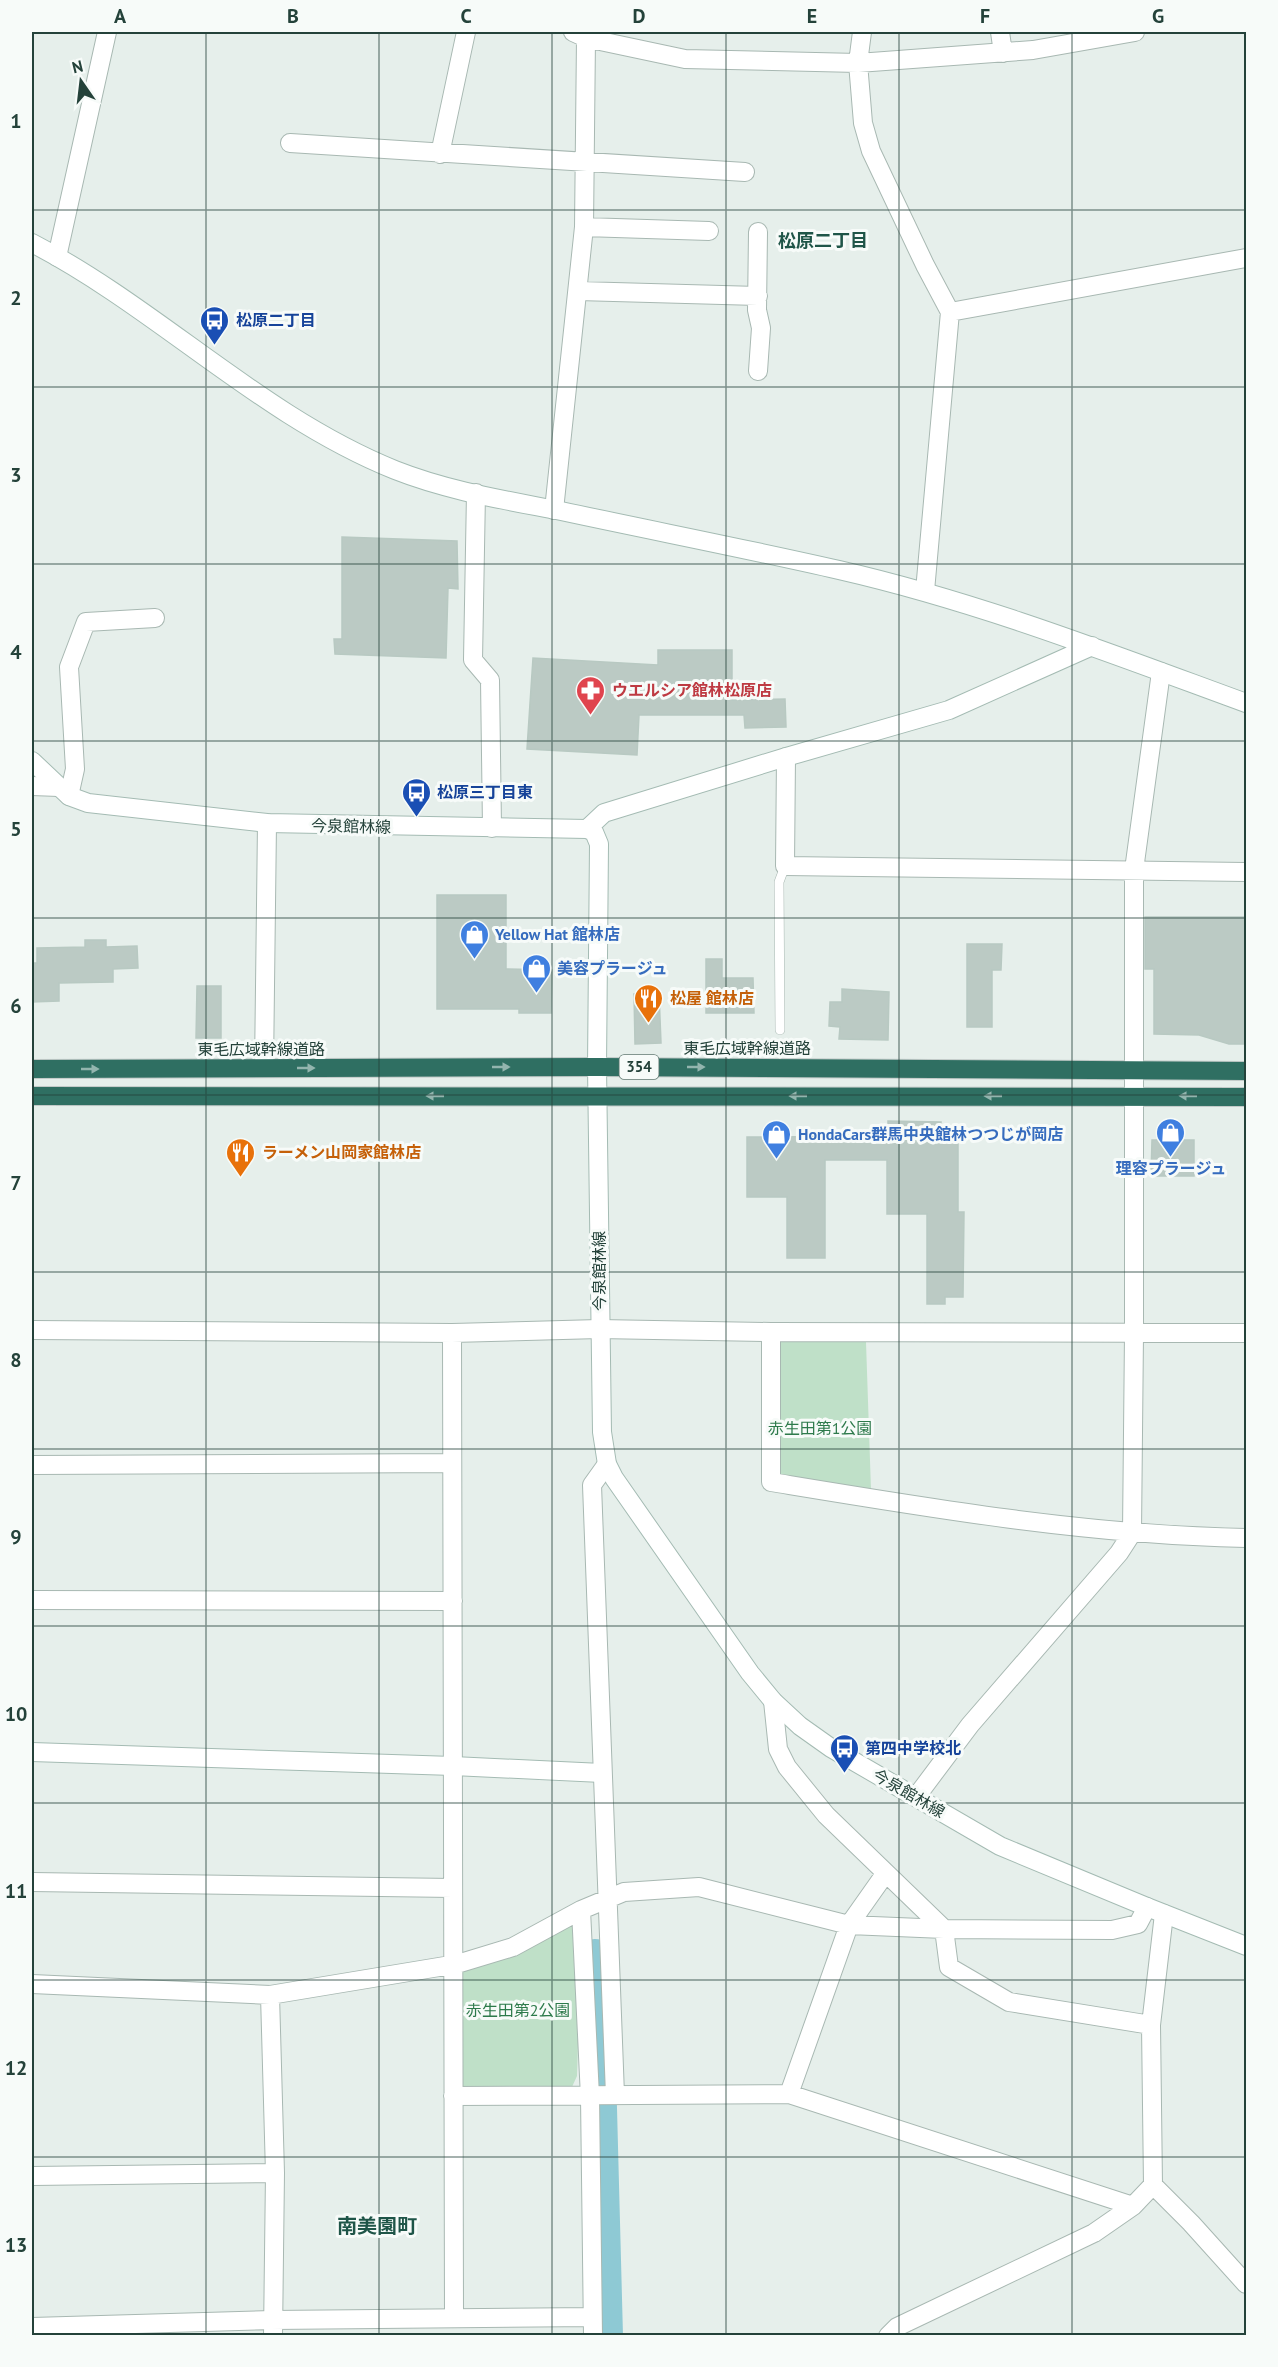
<svg xmlns="http://www.w3.org/2000/svg" width="1278" height="2367" font-family="'PT Sans','Noto Sans JP',sans-serif">
<style>
.green{fill:#bfe0c8}
.lines{fill:none;stroke-linecap:round;stroke-linejoin:round}
.river{stroke:#8ec9d4;stroke-width:36}
.building{fill:#bbcac4;stroke:#b8c9c2;stroke-width:1.5}
.lane-casing{stroke:#a8b8b2;stroke-width:10}
.street-casing{stroke:#a8b8b2;stroke-width:20}
.secondary-casing{stroke:#a4bbb3;stroke-width:20}
.highway-casing{stroke:#c2cac8;stroke-width:20}
.lane{stroke:#fff;stroke-width:9}
.street{stroke:#fff;stroke-width:18}
.secondary{stroke:#fff;stroke-width:18}
.highway{stroke:#2f6f62;stroke-width:18}
.oneway{fill:#93b5ae}
.grid{fill:none;stroke:#24423a;stroke-width:1.5;stroke-opacity:0.55}
.labels{text-anchor:middle;stroke-width:6;stroke-linejoin:round;paint-order:stroke}
.shield{fill:#f7fbf9;stroke:#637a73;stroke-width:1.5}
.shield-label{font-size:15px;font-weight:bold;fill:#24423a}
.transit-label{font-size:16px;font-weight:bold;fill:#164399;stroke:#f7fbf9;text-anchor:start}
.health-label{font-size:16px;font-weight:bold;fill:#be3a42;stroke:#f7fbf9;text-anchor:start}
.street-label{font-size:16px;fill:#24423a;stroke:#f7fbf9}
.shop-label{font-size:16px;font-weight:bold;fill:#366cbe;stroke:#f7fbf9;text-anchor:start}
.food-label{font-size:16px;font-weight:bold;fill:#c56008;stroke:#f7fbf9;text-anchor:start}
.park-label{font-size:16px;fill:#2d7a4b;stroke:#f7fbf9}
.neighbourhood-label{font-size:18px;font-weight:bold;fill:#1f5548;stroke:#f7fbf9}
.quarter-label{font-size:20px;font-weight:bold;fill:#1f5548;stroke:#f7fbf9}
.neatline{fill:none;stroke:#24423a;stroke-width:2}
.grid-label{font-size:20px;text-anchor:middle;font-weight:bold;fill:#24423a}
</style>
<rect width="100%" height="100%" fill="#e6efeb"/>
<path class="green" d="M771,1340L866,1342L871,1490L771,1482Z
M582,1914L577,2076L572,2087L457,2093V1964Z"/>
<g class="lines">
<path class="river" d="M595,1957L605,2336"/>
</g>
<path class="building" d="M342,537L457,541L458,589L448,588L446,658L335,654L334,639H342Z
M658,650H732V700L785,699L786,727L745,728L744,715H639L637,755L527,749L533,658L658,665Z
M437,895H506V969L552,970L551,1013H519V1009H437Z
M1145,917H1246V1044H1229L1199,1035L1154,1034V969H1145Z
M85,940H106V947L137,946L138,968L113,969V982L59,983V1001L32,1002V963H37V948L85,947Z
M967,944H1002L1001,970H992V1027H967Z
M706,959H722V978H753L754,1013H706Z
M197,986H221V1038H196Z
M842,989L889,992L888,1040L839,1039L840,1027L829,1026L830,1002H842Z
M659,993L661,1043L635,1044L634,994Z
M888,1121L941,1122V1139H958V1212H964L963,1297H945V1304H927V1214H887V1160H825V1258H787V1197H747V1137L888,1136Z
M1152,1140H1194V1176H1151Z"/>
<g class="lines">
<defs>
<path id="lane" d="M780,1030L779,882L785,866"/>
<path id="street" d="M573,32L586,38L685,59L858,63L1033,50L1135,32
M862,32L858,63L863,123L871,151L925,265L950,312L925,591
M1000,32L1003,53
M290,143C442,154 594,161 745,172
M440,154L466,32
M584,227L709,231
M57,257L107,32
M578,291L758,296
M950,312L1246,258
M758,371L761,328L757,310L758,232
M476,493L473,660L490,680L492,828
M554,510L584,227L586,38
M786,757L785,866L1246,872
M32,786L59,787
M69,796L75,769L69,667L86,622L155,618
M264,1068L267,823
M32,1330L452,1333L599,1329L771,1332L1246,1333
M771,1332V1482C929,1508 1087,1535 1246,1538
M452,1333L454,2318
M607,1464L592,1485L615,2095
M32,1465L452,1463
M32,1600L453,1601
M773,1701L778,1749L787,1767L826,1815L944,1929L1112,1930L1138,1924L1147,1907
M916,1797L970,1725L1119,1553L1132,1533L1134,1334V870L1161,672
M32,1882L453,1888
M581,1910L590,2097L593,2336
M32,1984L270,1995L457,1964L513,1947L581,1910L624,1892L699,1887L849,1925L885,1874
M270,1995L275,2173L273,2336
M789,2094L849,1925L944,1929L949,1967L1009,2002L1151,2025
M453,2096L789,2094L1133,2206
M32,2176L275,2173
M1153,2185L1191,2223L1246,2284
M32,2327L272,2320L592,2317
M888,2336L897,2327L1094,2233L1133,2206L1153,2185L1151,2025L1164,1914"/>
<path id="secondary" d="M32,243C159,309 261,416 395,470C448,491 505,500 561,511C654,531 747,549 839,570C979,602 1112,654 1246,703
M32,761L69,796L88,803L267,823L587,829L594,832L599,844L597,1067L602,1432L607,1464L614,1478L750,1673L773,1701L800,1726L831,1748L1000,1846L1147,1907L1246,1946
M587,829L604,813L786,757L949,710L1092,646
M32,1752L453,1766L602,1773"/>
<path id="highway" d="M32,1069L597,1067L1246,1071
M32,1096L1246,1097"/>
</defs>
<use href="#lane" class="lane-casing"/>
<use href="#street" class="street-casing"/>
<use href="#secondary" class="secondary-casing"/>
<use href="#highway" class="highway-casing"/>
<use href="#lane" class="lane"/>
<use href="#street" class="street"/>
<use href="#secondary" class="secondary"/>
<use href="#highway" class="highway"/>
</g>
<defs><path id="oneway-solid" d="M-6-.8H1V-3.2L6.5 0L1 3.2V.8H-6Z" transform="scale(1.5)"/></defs>
<g class="oneway">
<use href="#oneway-solid" transform="translate(501 1067)"/>
<use href="#oneway-solid" transform="translate(696 1067)"/>
<use href="#oneway-solid" transform="translate(306 1068)"/>
<use href="#oneway-solid" transform="translate(90 1069)"/>
<use href="#oneway-solid" transform="translate(435 1096) rotate(-180)"/>
<use href="#oneway-solid" transform="translate(798 1096) rotate(180)"/>
<use href="#oneway-solid" transform="translate(993 1096) rotate(180)"/>
<use href="#oneway-solid" transform="translate(1188 1096) rotate(-179)"/>
</g>
<path class="grid" d="M206,32V2336M379,32V2336M552,32V2336M726,32V2336M899,32V2336M1072,32V2336M32,210H1246M32,387H1246M32,564H1246M32,741H1246M32,918H1246M32,1095H1246M32,1272H1246M32,1449H1246M32,1626H1246M32,1803H1246M32,1980H1246M32,2157H1246"/>
<defs>
<symbol id="bus-pin" viewBox="-11 -11 22 30"><path d="M0 17L-7.5 6A9.5 9.5 0 1 1 7.5 6Z" fill="#1a4fb4" stroke="#f7fbf9"/><path d="M-5-6H5V4H4V6H2V4H-2V6H-4V4H-5ZM-3.5-4V0h7V-4ZM-3.5 1.2v1.5H-2V1.2ZM2 1.2v1.5H3.5V1.2Z" fill="#fff"/></symbol>
<symbol id="pharmacy-pin" viewBox="-11 -11 22 30"><path d="M0 17L-7.5 6A9.5 9.5 0 1 1 7.5 6Z" fill="#e0444e" stroke="#f7fbf9"/><path d="M-2-6h4v4h4v4h-4v4h-4v-4h-4v-4h4Z" fill="#fff"/></symbol>
<symbol id="shop-pin" viewBox="-11 -11 22 30"><path d="M0 17L-7.5 6A9.5 9.5 0 1 1 7.5 6Z" fill="#3f7fe0" stroke="#f7fbf9"/><path d="M-5-2.5h2.3a2.7 3.5 0 0 1 5.4 0H5L5.5 6h-11ZM-1.5-2.5h3a1.5 2.3 0 0 0-3 0Z" fill="#fff"/></symbol>
<symbol id="restaurant-pin" viewBox="-11 -11 22 30"><path d="M0 17L-7.5 6A9.5 9.5 0 1 1 7.5 6Z" fill="#e8710a" stroke="#f7fbf9"/><path d="M-5-6h1v4h1v-4h1v4h1v-4h1v5L-1.5 .5V6h-2V.5L-5-1ZM5-6V6H3V1.5H1.5Q1.5-4 5-6Z" fill="#fff"/></symbol>
</defs>
<g fill-rule="evenodd">
<use href="#bus-pin" x="198" y="304" width="33" height="45"/>
<use href="#pharmacy-pin" x="574" y="674" width="33" height="45"/>
<use href="#bus-pin" x="400" y="776" width="33" height="45"/>
<use href="#shop-pin" x="458" y="918" width="33" height="45"/>
<use href="#shop-pin" x="520" y="952" width="33" height="45"/>
<use href="#restaurant-pin" x="632" y="982" width="33" height="45"/>
<use href="#shop-pin" x="1154" y="1116" width="33" height="45"/>
<use href="#shop-pin" x="760" y="1118" width="33" height="45"/>
<use href="#restaurant-pin" x="224" y="1136" width="33" height="45"/>
<use href="#bus-pin" x="828" y="1732" width="33" height="45"/>
</g>
<g class="labels">
<rect class="shield" x="619.5" y="1055" width="39" height="24" rx="4.5"/>
<g class="shield-label">
<text x="639" y="1072">354</text>
</g>
<g class="transit-label">
<text x="236" y="326">松原二丁目</text>
<text x="437" y="798">松原三丁目東</text>
<text x="865" y="1754">第四中学校北</text>
</g>
<g class="health-label">
<text x="612" y="696">ウエルシア館林松原店</text>
</g>
<g class="street-label">
<text transform="translate(351 826) rotate(1)" y="6">今泉館林線</text>
<text x="747" y="1054">東毛広域幹線道路</text>
<text x="261" y="1055">東毛広域幹線道路</text>
<text transform="translate(599 1271) rotate(-90)" y="6">今泉館林線</text>
<text transform="translate(909 1793) rotate(30)" y="6">今泉館林線</text>
</g>
<g class="shop-label">
<text x="495" y="940">Yellow Hat 館林店</text>
<text x="557" y="974">美容プラージュ</text>
<text x="798" y="1140">HondaCars群馬中央館林つつじが岡店</text>
<text x="1171" y="1174" text-anchor="middle">理容プラージュ</text>
</g>
<g class="food-label">
<text x="670" y="1004">松屋 館林店</text>
<text x="262" y="1158">ラーメン山岡家館林店</text>
</g>
<g class="park-label">
<text x="820" y="1434">赤生田第1公園</text>
<text x="518" y="2016">赤生田第2公園</text>
</g>
<g class="neighbourhood-label">
<text x="823" y="247">松原二丁目</text>
</g>
<g class="quarter-label">
<text x="377" y="2233">南美園町</text>
</g>
</g>
<rect width="1278" height="2367" fill="none" stroke="#f7fbf9" stroke-width="66"/>
<g transform="translate(81 81) rotate(346)" stroke="#f7fbf9" stroke-width="4.5" paint-order="stroke">
<path d="M0-4.5L10 22L0 15L-10 22Z" fill="#24423a"/>
<text y="-9" font-size="16" font-weight="bold" text-anchor="middle" fill="#24423a">N</text>
</g>
<rect x="33" y="33" width="1212" height="2301" class="neatline"/>
<g class="grid-label">
<text x="120" y="23">A</text>
<text x="293" y="23">B</text>
<text x="466" y="23">C</text>
<text x="639" y="23">D</text>
<text x="812" y="23">E</text>
<text x="985" y="23">F</text>
<text x="1158" y="23">G</text>
<text x="16" y="128">1</text>
<text x="16" y="305">2</text>
<text x="16" y="482">3</text>
<text x="16" y="659">4</text>
<text x="16" y="836">5</text>
<text x="16" y="1013">6</text>
<text x="16" y="1190">7</text>
<text x="16" y="1367">8</text>
<text x="16" y="1544">9</text>
<text x="16" y="1721">10</text>
<text x="16" y="1898">11</text>
<text x="16" y="2075">12</text>
<text x="16" y="2252">13</text>
</g>
</svg>
